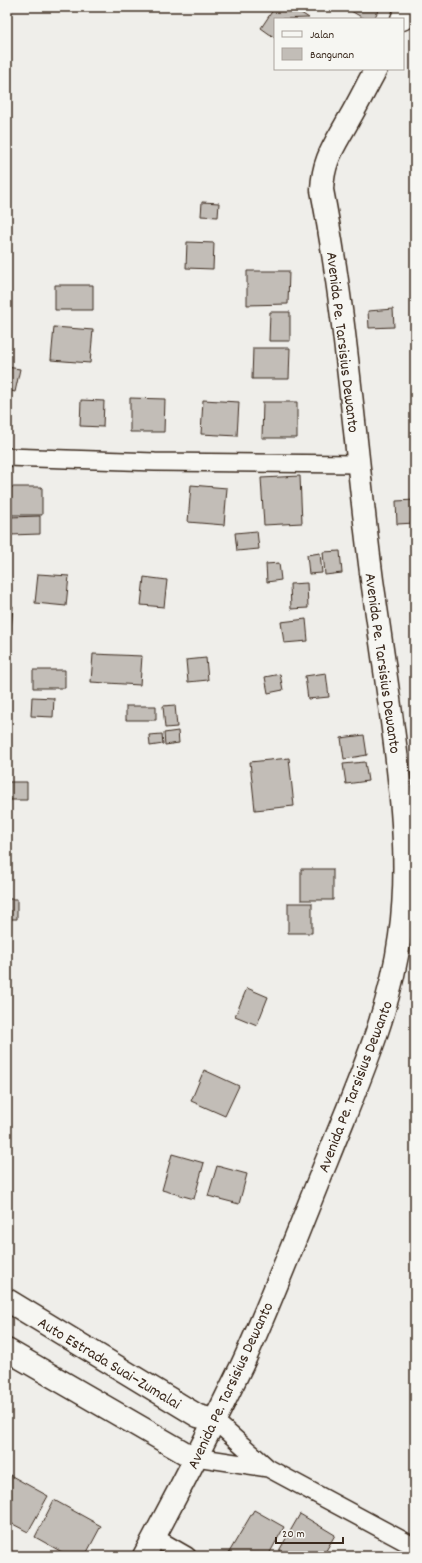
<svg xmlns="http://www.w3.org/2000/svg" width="422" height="1563" font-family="Dekko,sans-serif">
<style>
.building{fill:#c2bdb7;stroke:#3b2a1e}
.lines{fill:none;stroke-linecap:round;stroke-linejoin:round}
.minor-casing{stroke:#3b2a1e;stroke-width:20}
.primary-casing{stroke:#3b2a1e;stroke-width:25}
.motorway-casing{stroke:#3b2a1e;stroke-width:25}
.minor{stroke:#f6f6f2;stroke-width:17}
.primary{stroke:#f6f6f2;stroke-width:22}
.motorway{stroke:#f6f6f2;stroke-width:22}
.labels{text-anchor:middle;stroke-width:3.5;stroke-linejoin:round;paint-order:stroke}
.street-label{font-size:16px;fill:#3b2a1e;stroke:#f6f6f2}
</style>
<rect width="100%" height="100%" fill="#efeeea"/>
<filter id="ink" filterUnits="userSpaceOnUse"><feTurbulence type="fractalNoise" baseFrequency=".025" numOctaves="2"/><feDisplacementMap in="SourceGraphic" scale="8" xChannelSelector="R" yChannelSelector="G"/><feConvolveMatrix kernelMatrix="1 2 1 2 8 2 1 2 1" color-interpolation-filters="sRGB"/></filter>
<g filter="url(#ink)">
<path class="building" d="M275,7H292L309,18L275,19V38L261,28Z
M344,7H380L374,19H365Z
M202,202L219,203L218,217L201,216Z
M187,242L214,243L213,269L186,268Z
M415,269V291L413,270Z
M247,271H289L288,304L247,305Z
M55,285H93V310H55Z
M393,309L394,327L369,328L368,311Z
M270,312H290V341H269Z
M54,327L93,330L90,363L51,360Z
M253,348H290L289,379H252Z
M7,367L20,369L15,392L7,390Z
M130,398L165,399L164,432H130Z
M81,400L104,401L103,427L80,426Z
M203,400L239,402L237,436L201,434Z
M263,402H297V438H262Z
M300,476L302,523L264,525L261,478Z
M191,485L227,488L224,525L188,522Z
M10,487H42V515H11Z
M415,500V523L397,524L396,501Z
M40,516V534L10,535L9,517Z
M257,531L259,549L237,551L235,533Z
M340,551L342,573L325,575L323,552Z
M320,553L322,573L309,574L307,555Z
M279,563L281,580L267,582L266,564Z
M38,574L69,576L66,606L35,603Z
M144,577L167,580L164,607L141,605Z
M307,583L308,608L291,609L290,584Z
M7,606H13L11,631L7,630Z
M306,619L308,641L284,643L281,622Z
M93,654L142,656L140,685L91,682Z
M206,658L208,680L188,682L186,660Z
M33,670H65V688H33Z
M326,673L329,697L308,699L305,676Z
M280,674L283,690L268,693L265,677Z
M32,697L54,698L53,717L31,716Z
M175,705L177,727L165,728L163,706Z
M126,706H156V720H126Z
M178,731L179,743L165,745L164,733Z
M162,734L163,744L150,746L149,735Z
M364,735L367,755L344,759L341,738Z
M289,758L294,806L255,810L250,762Z
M365,762L368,781L346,784L343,764Z
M7,782H27V800H7Z
M301,869H333V900H301Z
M7,899H17V919H7Z
M288,903H312V933H288Z
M247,988L268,997L257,1025L235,1016Z
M204,1070L239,1086L225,1116L191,1101Z
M172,1154L204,1163L194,1199L162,1190Z
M217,1166L247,1174L239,1204L208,1196Z
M10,1475L48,1496L28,1532L7,1521V1481Z
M54,1500L101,1526L85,1556H69L35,1537Z
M254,1510L284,1527L268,1556H231L228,1554Z
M300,1514L335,1535L323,1556H276Z"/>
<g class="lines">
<defs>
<path id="minor" d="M7,457L155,462L359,464
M214,1420L268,1468L415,1547
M196,1457L268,1468
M154,1537L187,1556"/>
<path id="primary" d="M402,19L408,7
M144,1556C178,1493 211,1429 242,1365C273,1298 299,1228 327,1160C356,1087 390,1014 400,936C409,872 403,808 395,744C388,689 380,635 372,580C355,450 347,319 322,190C323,159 335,145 349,119C359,102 367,85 376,69"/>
<path id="motorway" d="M7,1300L198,1416L214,1420
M7,1350L185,1453L196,1457"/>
</defs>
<use href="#minor" class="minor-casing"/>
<use href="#primary" class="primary-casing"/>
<use href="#motorway" class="motorway-casing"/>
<use href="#minor" class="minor"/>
<use href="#primary" class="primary"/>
<use href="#motorway" class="motorway"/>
</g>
</g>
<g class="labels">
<g class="street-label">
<text transform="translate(344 342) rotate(83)" y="6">Avenida Pe. Tarsisius Dewanto</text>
<text transform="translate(384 663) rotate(82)" y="6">Avenida Pe. Tarsisius Dewanto</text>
<text transform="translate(354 1086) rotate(-69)" y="6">Avenida Pe. Tarsisius Dewanto</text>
<text transform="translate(110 1362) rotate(31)" y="6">Auto Estrada Suai–Zumalai</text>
<text transform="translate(229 1385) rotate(-65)" y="6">Avenida Pe. Tarsisius Dewanto</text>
</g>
</g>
<rect width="422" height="1563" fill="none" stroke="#f6f6f2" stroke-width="24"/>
<rect x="12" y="12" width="398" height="1539" fill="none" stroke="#3b2a1e" stroke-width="1.5" filter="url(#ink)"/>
<rect x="274" y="18" width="130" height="52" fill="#f6f6f2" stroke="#aba49d"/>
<rect x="282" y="31" width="20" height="6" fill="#f6f6f2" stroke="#aba49d"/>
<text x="310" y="38" font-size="12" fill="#3b2a1e">Jalan</text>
<rect x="282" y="48" width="20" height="12" fill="#c2bdb7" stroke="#aba49d"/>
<text x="310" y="58" font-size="12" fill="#3b2a1e">Bangunan</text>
<path d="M276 1537v6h67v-6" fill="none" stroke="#3b2a1e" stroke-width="2"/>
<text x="282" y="1537" font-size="12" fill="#3b2a1e" stroke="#f6f6f2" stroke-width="3" paint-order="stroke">20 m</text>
</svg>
